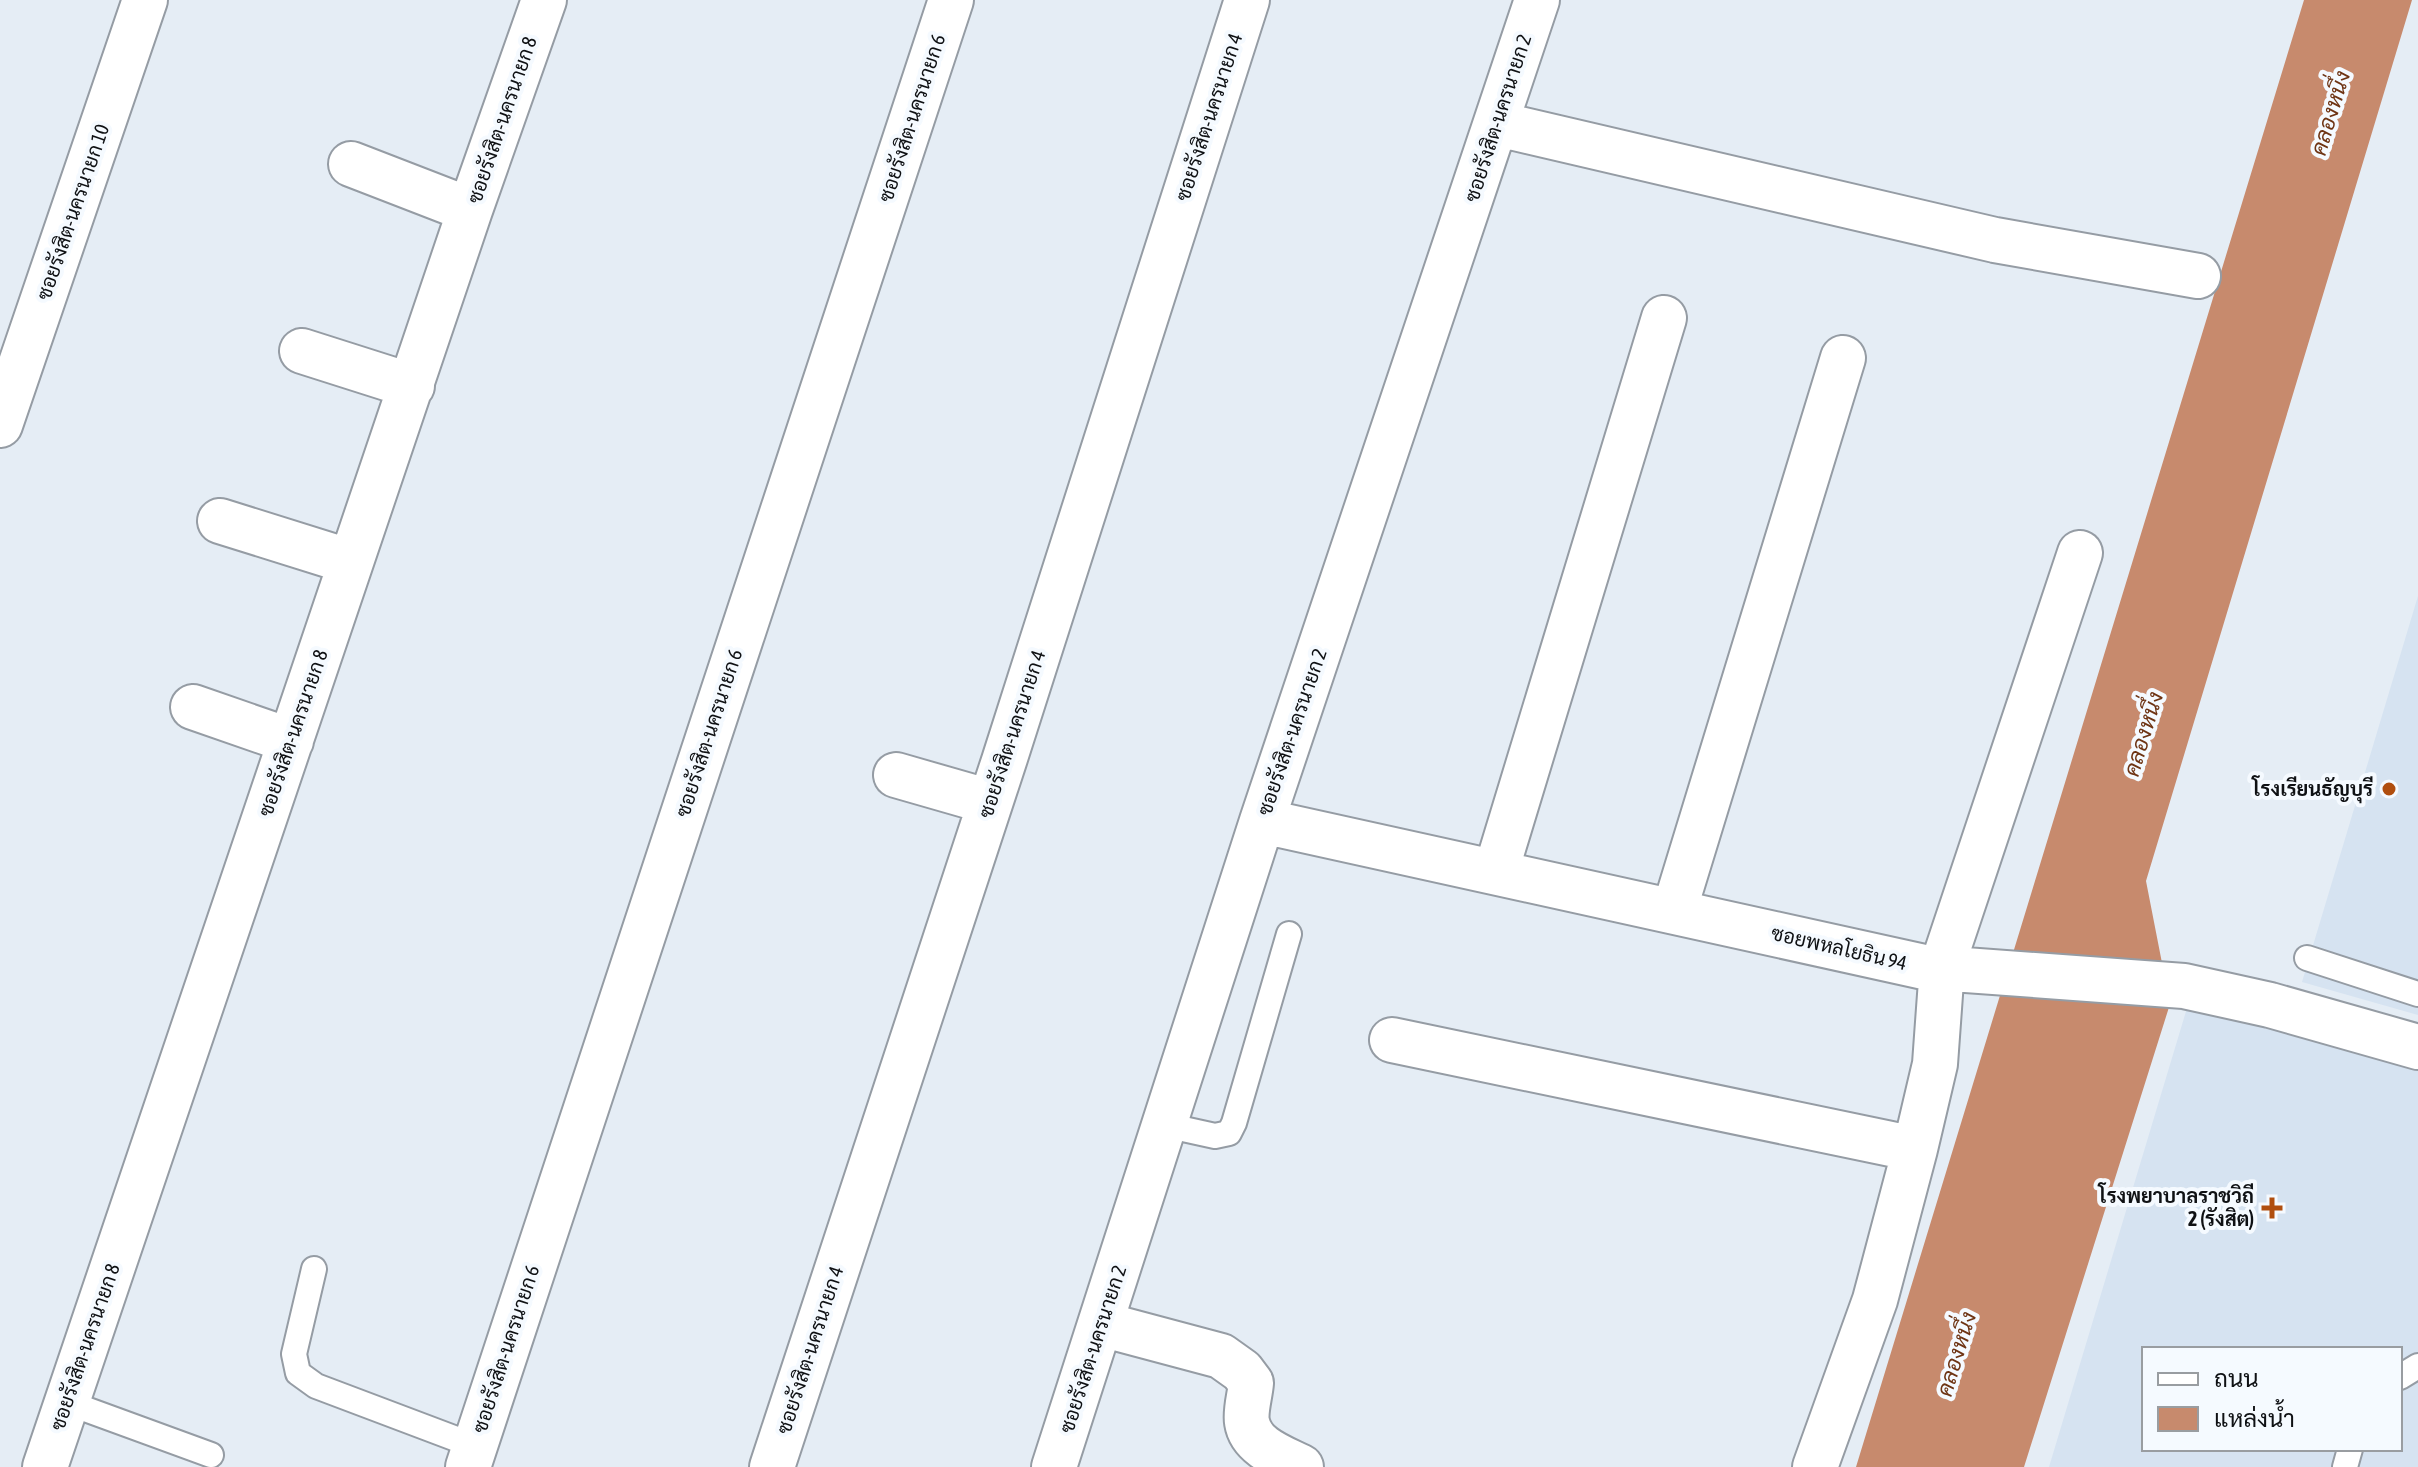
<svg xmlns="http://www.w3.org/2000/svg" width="2418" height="1467" font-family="'Asap Condensed',Sarabun,sans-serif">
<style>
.built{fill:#d6e3f1;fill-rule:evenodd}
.water{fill:#c78a6d}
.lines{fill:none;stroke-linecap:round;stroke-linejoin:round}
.service-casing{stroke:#959ca4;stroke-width:28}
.minor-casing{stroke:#959ca4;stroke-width:48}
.service{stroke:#fff;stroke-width:24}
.minor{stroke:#fff;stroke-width:44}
.poi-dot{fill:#b04e0f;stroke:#f5faff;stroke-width:3}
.labels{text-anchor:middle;stroke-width:8;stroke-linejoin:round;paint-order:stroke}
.street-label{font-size:20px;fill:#0f1114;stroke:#f5faff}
.poi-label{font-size:20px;font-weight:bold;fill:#0f1114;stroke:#f5faff;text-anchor:end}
.water-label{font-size:22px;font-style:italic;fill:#6e3414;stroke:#f5faff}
</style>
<rect width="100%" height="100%" fill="#e5edf5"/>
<path class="built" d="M2418,596V1015L2302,982Z
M2187,1008L2366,1051L2418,1066V1467H2049ZM2144,1349H2400V1449H2144Z"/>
<path class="water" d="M2304,0H2412L2146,881L2170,1004L2024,1467H1856Z"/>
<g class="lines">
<defs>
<path id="service" d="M2307,958L2418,994
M1165,1125L1215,1136L1229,1133L1234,1123L1289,934
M314,1269L294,1354L298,1373L316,1386L475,1446
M2400,1377L2418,1366
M66,1402L211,1455
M2345,1467L2350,1449"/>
<path id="minor" d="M1498,124L1995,240L2198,276
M351,164L470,210
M302,351L412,386
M0,425L145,0
M220,521L351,562
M193,707L291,741
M896,775L990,802
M1262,821L1924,967L2184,986L2270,1005L2418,1047
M1496,871L1664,318
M1674,911L1843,358
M1392,1040L1915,1149
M1101,1324L1221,1356L1242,1371L1251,1383C1250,1395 1245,1411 1247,1422C1251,1447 1281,1457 1301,1467
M45,1467L470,210L544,0
M468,1467L951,0
M772,1467L1004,761L1247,0
M1054,1467L1262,821L1537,0
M1815,1467L1875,1300L1915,1149L1935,1064L1942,967L2080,553"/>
</defs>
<use href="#service" class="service-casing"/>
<use href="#minor" class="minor-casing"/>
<use href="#service" class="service"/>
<use href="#minor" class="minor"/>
</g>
<g class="poi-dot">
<circle cx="2389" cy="789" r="8"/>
<path d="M2268 1196h8v8h8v8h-8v8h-8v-8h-8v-8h8z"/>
</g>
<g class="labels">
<g class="street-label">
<text transform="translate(1209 117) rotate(-72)" y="7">ซอยรังสิต-นครนายก 4</text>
<text transform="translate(912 118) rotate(-72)" y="7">ซอยรังสิต-นครนายก 6</text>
<text transform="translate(1498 118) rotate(-72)" y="7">ซอยรังสิต-นครนายก 2</text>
<text transform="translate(502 120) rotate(-71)" y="7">ซอยรังสิต-นครนายก 8</text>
<text transform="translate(73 212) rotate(-71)" y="7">ซอยรังสิต-นครนายก 10</text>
<text transform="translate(1292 732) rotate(-71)" y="7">ซอยรังสิต-นครนายก 2</text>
<text transform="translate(293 733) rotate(-71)" y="7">ซอยรังสิต-นครนายก 8</text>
<text transform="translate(709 733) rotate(-72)" y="7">ซอยรังสิต-นครนายก 6</text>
<text transform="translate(1012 734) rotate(-72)" y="7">ซอยรังสิต-นครนายก 4</text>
<text transform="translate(1839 948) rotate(13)" y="7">ซอยพหลโยธิน 94</text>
<text transform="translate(85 1347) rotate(-71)" y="7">ซอยรังสิต-นครนายก 8</text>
<text transform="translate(506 1349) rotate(-72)" y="7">ซอยรังสิต-นครนายก 6</text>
<text transform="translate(1093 1349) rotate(-72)" y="7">ซอยรังสิต-นครนายก 2</text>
<text transform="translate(810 1350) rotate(-72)" y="7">ซอยรังสิต-นครนายก 4</text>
</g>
<g class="poi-label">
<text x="2373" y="796">โรงเรียนธัญบุรี</text>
<text x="2254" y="1203">โรงพยาบาลราชวิถี<tspan x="2254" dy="23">2 (รังสิต)</tspan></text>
</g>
<g class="water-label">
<text transform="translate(2330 113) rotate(-73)" y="8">คลองหนึ่ง</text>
<text transform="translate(2143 734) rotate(-73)" y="8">คลองหนึ่ง</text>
<text transform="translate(1956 1354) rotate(-73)" y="8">คลองหนึ่ง</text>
</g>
</g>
<rect x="2142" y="1347" width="260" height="104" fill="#f5faff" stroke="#999da1" stroke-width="2"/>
<rect x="2158" y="1373" width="40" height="12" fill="#ffffff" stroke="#999da1" stroke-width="2"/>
<text x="2214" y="1387" font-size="24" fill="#0f1114">ถนน</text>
<rect x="2158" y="1407" width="40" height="24" fill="#c78a6d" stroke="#999da1" stroke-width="2"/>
<text x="2214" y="1427" font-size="24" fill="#0f1114">แหล่งน้ำ</text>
</svg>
